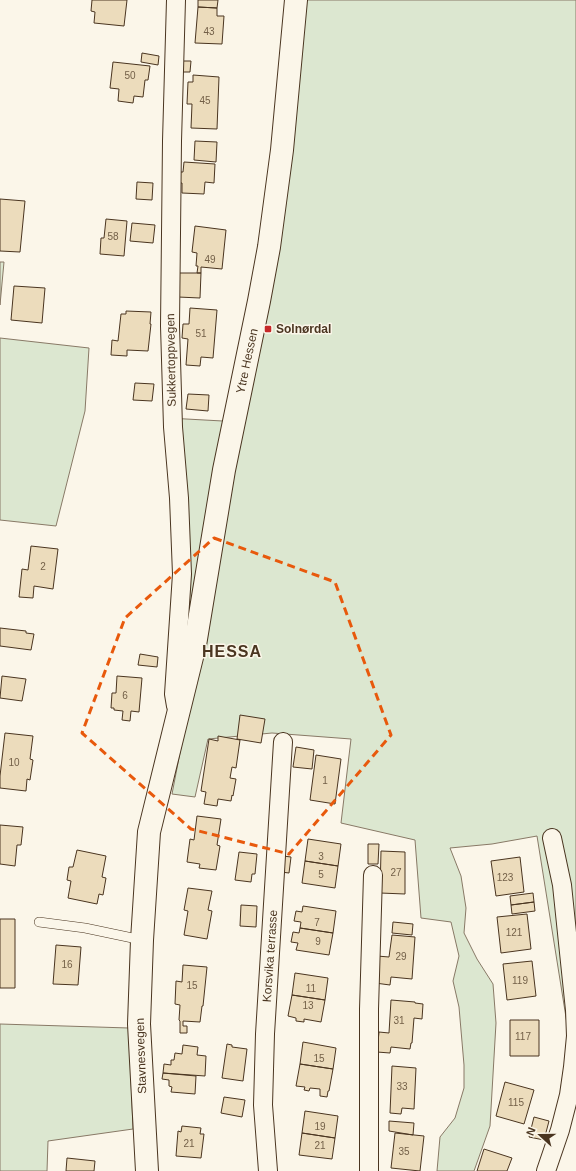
<svg xmlns="http://www.w3.org/2000/svg" width="576" height="1171" font-family="Arial,sans-serif">
<style>
.green{fill:#dce7d0;stroke:#887966}
.building{fill:#ecdcbc;stroke:#4a3520}
.lines{fill:none;stroke-linecap:round;stroke-linejoin:round}
.lane-casing{stroke:#4a3520;stroke-width:10}
.street-casing{stroke:#4a3520;stroke-width:20}
.secondary-casing{stroke:#4a3520;stroke-width:24}
.lane{stroke:#fbf6e9;stroke-width:9}
.street{stroke:#fbf6e9;stroke-width:18}
.secondary{stroke:#fbf6e9;stroke-width:22}
.marked{fill:none;stroke:#e8590c;stroke-width:3;stroke-dasharray:8 5;stroke-linejoin:round}
.poi-dot{fill:#c62828;stroke:#fbf6e9;stroke-width:1.5}
.labels{text-anchor:middle;stroke-width:3;stroke-linejoin:round;paint-order:stroke}
.number-label{font-size:10px;fill:#725f47}
.poi-label{font-size:12px;font-weight:bold;fill:#4a3520;stroke:#fbf6e9;text-anchor:start}
.street-label{font-size:12px;fill:#4a3520;stroke:#fbf6e9}
.district-label{font-size:16px;font-weight:bold;letter-spacing:1px;fill:#4a3520;stroke:#fbf6e9}
</style>
<rect width="100%" height="100%" fill="#fbf6e9"/>
<path class="green" d="M303,0H576V1090L561,1087L569,1036L537,836L492,844L450,848L461,876L466,908L464,933L477,959L493,984L496,1023L490,1126L474,1171H437L440,1137L455,1118L464,1088V1065L459,1007L453,981L459,956L451,922L421,918L415,840L341,823L351,739L272,733L208,739L195,797L172,794L189,706L168,418L241,422Z
M0,262H4L0,305Z
M0,338L89,348L85,411L56,526L0,520Z
M0,1024L129,1028L133,1129L48,1141L47,1171H0Z"/>
<path class="building" d="M92,0H127L124,26L94,23L95,12L91,11Z
M198,0H218L217,8L198,7Z
M198,7L217,8V16H224L222,44L195,43Z
M142,53L159,56L158,65L141,62Z
M182,61H191L190,72H181Z
M113,62L150,66L148,80H145L143,97L134,96L133,103L118,101L119,89L110,88Z
M193,75L219,77L217,129L191,128L192,104H187L188,82H193Z
M195,141L217,142L216,162L194,160Z
M184,162L215,164L214,183L205,182L204,194L182,193V183H179V172H183Z
M137,182L153,183L152,200L136,199Z
M0,199L25,201L20,252L0,251Z
M106,219L127,221L124,256L100,254L101,238H104Z
M132,223L155,225L153,243L130,241Z
M195,226L226,230L222,269L201,267V273H197L198,266H196L197,253L192,252Z
M179,273H201L200,298L178,297Z
M14,286L45,288L42,323L11,320Z
M190,308L217,310L213,358L201,357L200,366L186,365L188,339L182,338L183,324H189Z
M126,311L151,312L150,324H151L148,351L127,350V356L111,355L112,340L118,341L121,314H126Z
M135,383L154,384L152,401L133,400Z
M188,394L209,395L208,411L186,409Z
M31,546L58,549L53,589L34,586L33,598L19,597L22,569L28,570Z
M0,628L26,631V633L34,634L31,650L0,646Z
M140,654L158,657L157,667L138,665Z
M2,676L26,679L22,701L0,698Z
M117,676L142,678L139,712L131,711L130,721L122,720L123,711L114,710V708H111L112,693H116Z
M240,715L265,719L261,743L237,739Z
M5,733L33,736L30,759L33,760L30,780L27,779L26,791L0,788V776Z
M218,736L240,740L236,768L232,767L230,778L236,779L233,796L232,795L231,801L218,799L217,806L204,804L206,792L201,791L209,739L218,741Z
M296,747L314,750L312,769L293,767Z
M316,755L341,759L335,804L310,800Z
M197,816L221,819L217,845L220,846L216,870L199,868L200,864L187,862L190,839L194,840Z
M0,825L23,827L21,845H17L15,866L0,864Z
M308,839L341,844L338,866L305,861Z
M368,844H379L378,864H368Z
M77,850L106,856L102,877L106,878L103,895L99,894L97,904L68,898L71,881L67,880L69,867H73Z
M381,851L405,852V894L380,893Z
M239,852L257,854L255,874H252L251,882L235,880Z
M283,856L291,857L289,873L281,872Z
M520,857L524,892L496,896L491,861Z
M305,861L338,866L335,888L302,883Z
M188,888L212,891L208,910L212,911L207,939L184,935L188,911L184,910Z
M533,893L534,902L511,905L510,896Z
M534,902L535,911L512,914L511,905Z
M241,905L257,906L256,927L240,926Z
M303,906L336,911L333,933L300,928L301,922L294,921L296,911L302,912Z
M527,914L531,949L501,953L497,917Z
M0,919H15V988H0Z
M393,922L413,924L412,935L392,933Z
M300,928L333,933L329,955L296,950L298,943L291,942L293,932L299,933Z
M392,935L415,937L412,979L391,977L390,985L375,983L377,956L389,957Z
M56,945L81,947L78,985L53,984Z
M532,961L536,996L507,1000L503,964Z
M183,965L207,967L203,1006H202L200,1022L183,1021V1026H187V1033H180V1021L179,1020L180,1005L175,1004L176,981L182,982Z
M295,973L328,978L325,1000L292,995Z
M292,995L325,1000L321,1022L304,1019V1022L296,1021V1018L288,1016Z
M391,1000L415,1002V1003L423,1004L422,1019L414,1018L412,1043H411L410,1049L391,1047L390,1053L377,1052L379,1032L389,1033Z
M510,1020H539V1056H510Z
M303,1042L336,1048L333,1069L300,1064Z
M227,1044L232,1045V1047L247,1049L243,1081L222,1078Z
M183,1045L198,1047L197,1055L206,1056L205,1076L163,1073L164,1064L171,1065V1060H174L175,1053L182,1054Z
M300,1064L333,1069L329,1091H328L327,1097L320,1096V1089L310,1088L309,1091L304,1090L305,1087L296,1086Z
M392,1066L416,1068L414,1109L402,1108L401,1114L390,1113Z
M163,1073L196,1076L195,1094L171,1092L172,1087L169,1086V1080L162,1079Z
M505,1082L534,1090L524,1124L496,1116Z
M224,1097L245,1100L242,1117L221,1113Z
M305,1111L338,1116L335,1138L302,1133Z
M534,1117L549,1121L544,1140L529,1137Z
M389,1121L414,1123L413,1135L389,1131Z
M182,1126L201,1128L200,1134H204L201,1158L176,1156L178,1131L181,1132Z
M302,1133L335,1138L332,1159L299,1155Z
M395,1133L424,1136L420,1171L391,1168Z
M484,1149L512,1158L507,1171H477Z
M67,1158L95,1161L94,1171H66Z"/>
<g class="lines">
<defs>
<path id="lane" d="M39,922L85,928L142,940"/>
<path id="street" d="M176,0L172,141L170,326L173,427L179,498L182,574L174,694L176,706
M268,1171L263,1105L265,1034L283,742
M369,1171V1009L373,875
M546,1171L560,1130L569,1095L573,1067L576,1036L575,1010L562,885L552,838"/>
<path id="secondary" d="M147,1171L139,1024L142,940L149,832L195,645L224,470L259,301L269,247L282,150L296,0"/>
</defs>
<use href="#lane" class="lane-casing"/>
<use href="#street" class="street-casing"/>
<use href="#secondary" class="secondary-casing"/>
<use href="#lane" class="lane"/>
<use href="#street" class="street"/>
<use href="#secondary" class="secondary"/>
</g>
<path class="marked" d="M214,538L335,582L391,735L289,854L191,829L82,733L125,618Z"/>
<rect class="poi-dot" x="264" y="325" width="8" height="8" rx="2"/>
<g class="labels">
<g class="number-label">
<text x="209" y="35">43</text>
<text x="130" y="79">50</text>
<text x="205" y="104">45</text>
<text x="113" y="240">58</text>
<text x="210" y="263">49</text>
<text x="201" y="337">51</text>
<text x="43" y="570">2</text>
<text x="125" y="699">6</text>
<text x="14" y="766">10</text>
<text x="325" y="784">1</text>
<text x="321" y="860">3</text>
<text x="396" y="876">27</text>
<text x="321" y="878">5</text>
<text x="505" y="881">123</text>
<text x="317" y="926">7</text>
<text x="514" y="936">121</text>
<text x="318" y="945">9</text>
<text x="401" y="960">29</text>
<text x="67" y="968">16</text>
<text x="520" y="984">119</text>
<text x="192" y="989">15</text>
<text x="311" y="992">11</text>
<text x="308" y="1009">13</text>
<text x="399" y="1024">31</text>
<text x="523" y="1040">117</text>
<text x="319" y="1062">15</text>
<text x="402" y="1090">33</text>
<text x="516" y="1106">115</text>
<text x="320" y="1130">19</text>
<text x="189" y="1147">21</text>
<text x="320" y="1149">21</text>
<text x="404" y="1155">35</text>
</g>
<g class="poi-label">
<text x="276" y="333">Solnørdal</text>
</g>
<g class="street-label">
<text transform="translate(171 360) rotate(-91)" y="4">Sukkertoppvegen</text>
<text transform="translate(247 361) rotate(-78)" y="4">Ytre Hessen</text>
<text transform="translate(270 956) rotate(-86)" y="4">Korsvika terrasse</text>
<text transform="translate(141 1056) rotate(-92)" y="4">Stavnesvegen</text>
</g>
<g class="district-label">
<text x="232" y="657">HESSA</text>
</g>
</g>
<g transform="translate(540 1135) rotate(291)" stroke="#fbf6e9" stroke-width="3" paint-order="stroke">
<path d="M0-3L7 15L0 10L-7 15Z" fill="#4a3520"/>
<text y="-6" font-size="11" font-weight="bold" text-anchor="middle" fill="#4a3520">N</text>
</g>
</svg>
